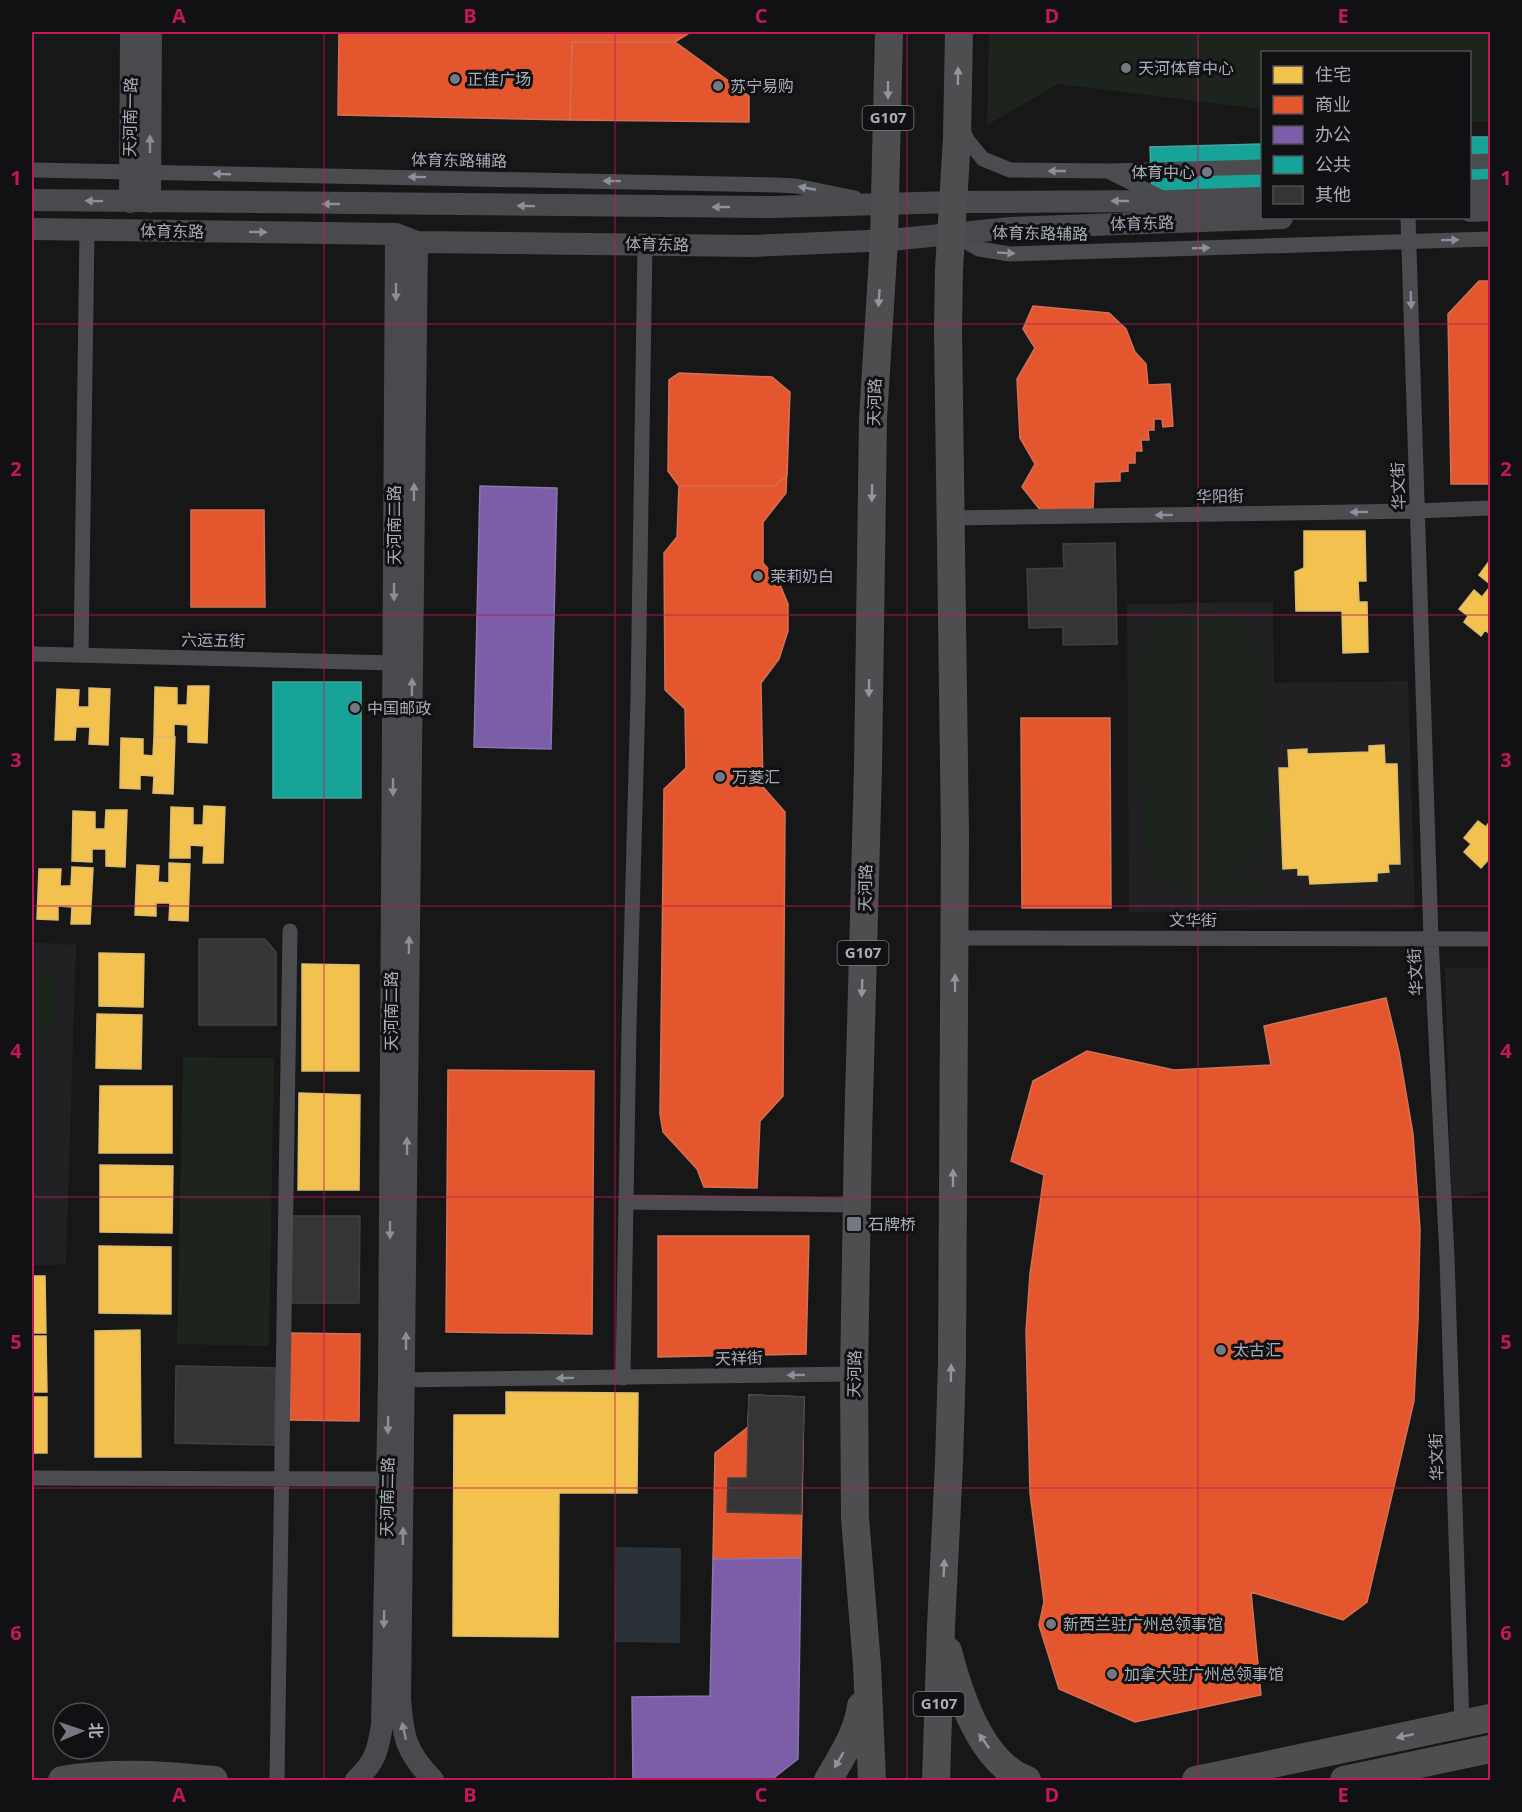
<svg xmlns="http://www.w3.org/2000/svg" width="1522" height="1812" font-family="'Open Sans','Noto Sans SC',sans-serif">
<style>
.built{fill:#212123}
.green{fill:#1d241e}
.water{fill:#2a3239}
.homes{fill:#f2c14e;stroke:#dcbb6e;stroke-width:1.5}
.shops{fill:#e4572e;stroke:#d27157;stroke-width:1.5}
.offices{fill:#7b5ea7;stroke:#8876ac;stroke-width:1.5}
.public{fill:#17a398;stroke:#42a6a2;stroke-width:1.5}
.building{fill:#353536;stroke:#3f4043;stroke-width:1.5}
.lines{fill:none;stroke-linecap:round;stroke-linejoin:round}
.street{stroke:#4b4c50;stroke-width:15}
.secondary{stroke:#4a4a4e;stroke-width:22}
.highway{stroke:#4e4e51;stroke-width:28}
.oneway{fill:#92959e}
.oneway2{fill:#8c8f98}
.oneway3{fill:#8c9099}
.grid{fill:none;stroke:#c2185b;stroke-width:1.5;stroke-opacity:0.55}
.poi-dot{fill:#757880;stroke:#111113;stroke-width:2}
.labels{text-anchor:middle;stroke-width:6;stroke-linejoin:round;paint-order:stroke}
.shield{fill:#111113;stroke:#7b7e86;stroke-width:1.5}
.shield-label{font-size:15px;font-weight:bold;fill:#a8adb8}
.poi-label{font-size:16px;fill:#a8adb8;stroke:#111113;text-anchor:start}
.street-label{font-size:16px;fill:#a8adb8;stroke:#111113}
.neatline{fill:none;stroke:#c2185b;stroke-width:2}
.grid-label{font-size:20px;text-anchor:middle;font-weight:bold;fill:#c2185b}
</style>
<rect width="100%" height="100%" fill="#171717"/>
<path class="built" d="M1273,602L1274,683L1408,681L1415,909L1129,912L1127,604Z
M32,942L76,945L66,1264L32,1266Z
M1445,968H1490V1191L1452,1198Z"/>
<path class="green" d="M989,32H1490V122H1470V52H1262V109L1058,84L987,125Z
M1194,609L1234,617L1256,641L1265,663L1271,831C1262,859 1255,863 1231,880L1262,879L1260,895C1237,896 1177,900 1161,882C1151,872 1148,857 1144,844L1134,663L1151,628L1177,610Z
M32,955C37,958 41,963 45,968C71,998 55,1027 35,1054L32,1056Z
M183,1057L274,1058L269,1346L177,1344Z"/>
<path class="water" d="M616,1547L681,1548L680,1643L615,1642Z"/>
<path class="homes" d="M1304,531H1365L1366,581H1358L1359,602H1367L1368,652L1343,653L1342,611H1296L1295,572L1304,568Z
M1490,560V584L1479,575Z
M1490,587V634L1485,630L1481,636L1464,622L1468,616L1459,609L1474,590L1482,597Z
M188,686H209L207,743L188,742V725L174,724V738L154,737L155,687L177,688V705H187Z
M89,688L110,689L108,745L89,744L90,727H76L75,740H55L57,689L79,690L78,707H89Z
M154,737H175L173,794L153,793L154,776L140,775V789L120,788L121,738L143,739V755L153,756Z
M1384,745L1385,764H1397L1400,864H1388L1389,872L1377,873V881L1310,884L1309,875H1298V868L1283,869L1279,768H1289L1288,750L1307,749V754L1369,752V746Z
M204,806L225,807L223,863H203L204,846L190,845V858H170L171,807L193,808V825H203Z
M106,810H127L125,867L106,866V849H92V862L72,861L73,811L95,812V829H105Z
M1478,821L1486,827L1490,821V861L1489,859L1481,868L1464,852L1471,844L1464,838Z
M169,863L190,864L188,921L169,920L170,903H156V916L135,915L137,865L159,866L158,882L169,883Z
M72,867L93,868L90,924H71L72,907L58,906V920L37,919L39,869H61L60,886H71Z
M99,953L144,954L143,1007L99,1006Z
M302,964L359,965V1071H302Z
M97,1014L142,1015L141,1069L96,1068Z
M100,1086H172V1153H99Z
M299,1093L360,1095L359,1190H298Z
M100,1165L173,1166L172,1233L100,1232Z
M99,1246L171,1247V1314L99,1313Z
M32,1276H45L46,1333H32Z
M140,1330L141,1457H95V1331Z
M32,1336H46L47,1392H32Z
M506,1392L638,1393L637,1493H559L558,1637L453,1636L454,1415H506Z
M32,1397H47V1453H32Z"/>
<path class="shops" d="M339,32H691L675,42H572L570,120L338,115Z
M572,42H675L749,96V122L570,120Z
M1479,281H1490V484H1451L1448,314Z
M1033,306L1109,313L1126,329L1135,352L1146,364L1148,385L1170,384L1173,426L1163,427L1162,419H1154V430H1148L1149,440H1141L1142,451H1135V463H1128V471L1120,472V481L1094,482L1093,508L1041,511L1022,487L1035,464L1020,438L1017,379L1035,348L1023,329Z
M679,373L772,377L790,392L786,493L763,522V563L778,580L788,604V631L779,659L761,683L763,787L785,812L783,1096L760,1121L757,1188L704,1187L697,1169L663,1132L660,1114L664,789L686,768L685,709L665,690L664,553L677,537L679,486L668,471L669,380Z
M679,373L772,377L790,392L787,476L774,486H679L668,471L669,380Z
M191,510H264L265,607H191Z
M1021,718H1110L1111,908H1022Z
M1386,998L1399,1052L1413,1134L1420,1229L1418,1321L1414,1401L1367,1602L1343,1620L1251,1592L1261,1695L1135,1722L1059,1689L1039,1625L1044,1602L1030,1493L1026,1331L1030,1274L1044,1175L1011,1161L1033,1081L1087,1051L1174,1070L1271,1065L1264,1026Z
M448,1070L594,1071L592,1334L446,1332Z
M658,1236H809L806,1354L658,1357Z
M290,1333L360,1334L359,1421L290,1420Z
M749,1395L804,1397L801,1558L713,1559L715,1453L748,1427Z"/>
<path class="offices" d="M480,486L557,488L551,749L474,747Z
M801,1558L798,1759L771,1780H633L632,1697L710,1696L713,1559Z"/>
<path class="public" d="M1470,137H1490V190L1470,191Z
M1262,144V198L1152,201L1150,147Z
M273,682H361V798H273Z"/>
<path class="building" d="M1115,543L1117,644L1063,645V627L1029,628L1027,569L1064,568L1063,544Z
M199,939H265L276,952V1025H199Z
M291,1216H360L359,1303H291Z
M176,1366L276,1368L274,1445L175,1443Z
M749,1395L804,1397L801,1514L727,1512L728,1478H747Z"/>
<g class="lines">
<path class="street" d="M962,129L968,141L983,159L1010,170L1108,171L1262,167
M1470,162L1490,161
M32,170L776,185L796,186L855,198
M1110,172L1164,199
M1408,218L1431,938L1447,1257L1462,1724
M952,234L979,249L1010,254L1490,239
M950,518L1417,511L1490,508
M32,654L394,663
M81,655L87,230
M955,938L1490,939
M626,1202L857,1205
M623,1378L629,1028L638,697L645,244
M395,1380L854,1374
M32,1478L387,1479
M277,1780L290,931"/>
<path class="secondary" d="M1470,191L1490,190
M32,200L773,207L954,202L1169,201L1262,198
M130,202L131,32
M150,202L151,32
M1470,211L1490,210
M32,229L396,234L417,242L752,246L890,240L1011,228L1282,218
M417,242L400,1699C403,1738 406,1752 433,1780
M356,1780C375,1762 378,1751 382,1725L389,1380L396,234"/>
<path class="highway" d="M948,1651C959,1694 981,1763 1027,1780
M62,1780C114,1771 163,1775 214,1780
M828,1780C842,1756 857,1734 861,1706
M872,1780L867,1665L855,1518L854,1374L858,1137L868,768L873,419L884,240L889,32
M936,1780L941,1627L949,1463L952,1360L955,836L948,329L949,270L957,138L959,32
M1196,1780L1490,1718
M1344,1780L1490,1749"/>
</g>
<defs><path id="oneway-solid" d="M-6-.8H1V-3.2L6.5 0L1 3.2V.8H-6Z" transform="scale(1.5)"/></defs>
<g class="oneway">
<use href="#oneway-solid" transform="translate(958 76) rotate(-89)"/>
<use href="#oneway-solid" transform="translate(888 90) rotate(90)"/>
<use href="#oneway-solid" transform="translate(879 298) rotate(94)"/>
<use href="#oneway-solid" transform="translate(872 493) rotate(91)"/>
<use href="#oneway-solid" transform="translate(869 688) rotate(91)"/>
<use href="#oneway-solid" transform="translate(955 983) rotate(-90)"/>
<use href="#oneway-solid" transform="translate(862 988) rotate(92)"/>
<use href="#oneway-solid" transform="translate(953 1178) rotate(-90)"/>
<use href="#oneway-solid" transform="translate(951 1373) rotate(-89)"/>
<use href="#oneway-solid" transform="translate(944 1568) rotate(-87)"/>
<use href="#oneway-solid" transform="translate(1405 1736) rotate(168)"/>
<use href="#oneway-solid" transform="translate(984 1741) rotate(-126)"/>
<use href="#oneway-solid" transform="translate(839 1760) rotate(120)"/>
</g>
<g class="oneway2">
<use href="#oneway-solid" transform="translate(150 144) rotate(-90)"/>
<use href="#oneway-solid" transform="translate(94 201) rotate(-179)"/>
<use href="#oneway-solid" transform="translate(1120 201) rotate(-180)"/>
<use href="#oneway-solid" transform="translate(331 204) rotate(-180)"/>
<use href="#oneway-solid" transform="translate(526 206) rotate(-179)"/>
<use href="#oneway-solid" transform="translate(721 207) rotate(-180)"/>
<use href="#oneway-solid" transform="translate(258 232) rotate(1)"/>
<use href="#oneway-solid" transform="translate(396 292) rotate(90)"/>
<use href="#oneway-solid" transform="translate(414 492) rotate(-89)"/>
<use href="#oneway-solid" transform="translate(394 592) rotate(90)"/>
<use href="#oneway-solid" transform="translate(412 687) rotate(-89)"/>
<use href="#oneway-solid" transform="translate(393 787) rotate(90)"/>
<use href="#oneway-solid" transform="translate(409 945) rotate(-89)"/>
<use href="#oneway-solid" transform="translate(407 1146) rotate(-90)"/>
<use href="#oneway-solid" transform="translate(390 1230) rotate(90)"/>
<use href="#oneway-solid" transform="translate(406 1341) rotate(-90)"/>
<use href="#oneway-solid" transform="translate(388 1425) rotate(91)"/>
<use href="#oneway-solid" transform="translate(403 1536) rotate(-89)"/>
<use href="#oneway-solid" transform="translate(384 1619) rotate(91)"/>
<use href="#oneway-solid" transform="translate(404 1731) rotate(-103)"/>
</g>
<g class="oneway3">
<use href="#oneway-solid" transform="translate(1057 171) rotate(180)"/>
<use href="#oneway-solid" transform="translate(222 174) rotate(-178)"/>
<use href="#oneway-solid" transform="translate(417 177) rotate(-179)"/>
<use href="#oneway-solid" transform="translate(612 181) rotate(-179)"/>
<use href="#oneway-solid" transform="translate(807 188) rotate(-169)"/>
<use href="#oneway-solid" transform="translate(1450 240) rotate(-1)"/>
<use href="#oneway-solid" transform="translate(1201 248) rotate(-2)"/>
<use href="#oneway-solid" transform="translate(1006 253) rotate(3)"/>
<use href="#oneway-solid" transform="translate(1411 300) rotate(88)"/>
<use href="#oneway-solid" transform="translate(1359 512) rotate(179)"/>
<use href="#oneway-solid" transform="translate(1164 515) rotate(179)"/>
<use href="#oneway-solid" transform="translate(796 1375) rotate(179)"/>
<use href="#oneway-solid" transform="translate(565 1378) rotate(179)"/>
</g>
<path class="grid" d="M324,32V1780M615,32V1780M907,32V1780M1198,32V1780M32,324H1490M32,615H1490M32,906H1490M32,1197H1490M32,1488H1490"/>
<g class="poi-dot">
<circle cx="1126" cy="68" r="6"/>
<circle cx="455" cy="79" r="6"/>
<circle cx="718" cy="86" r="6"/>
<circle cx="1207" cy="172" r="6"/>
<circle cx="758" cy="576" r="6"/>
<circle cx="355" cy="708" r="6"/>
<circle cx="720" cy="777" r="6"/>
<rect x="846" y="1216" width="16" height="16" rx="3"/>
<circle cx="1221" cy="1350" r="6"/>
<circle cx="1051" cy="1624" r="6"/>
<circle cx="1112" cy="1674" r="6"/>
</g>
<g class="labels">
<g class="shield">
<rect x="862.5" y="106" width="51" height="24" rx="4.5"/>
<rect x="837.5" y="941" width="51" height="24" rx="4.5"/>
<rect x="913.5" y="1692" width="51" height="24" rx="4.5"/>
</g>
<g class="shield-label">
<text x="888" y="123">G107</text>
<text x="863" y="958">G107</text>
<text x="939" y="1709">G107</text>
</g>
<g class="poi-label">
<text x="1138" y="74">天河体育中心</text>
<text x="467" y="85">正佳广场</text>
<text x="730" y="92">苏宁易购</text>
<text x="1195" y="178" text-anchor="end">体育中心</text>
<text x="770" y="582">茉莉奶白</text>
<text x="367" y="714">中国邮政</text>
<text x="732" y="783">万菱汇</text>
<text x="868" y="1230">石牌桥</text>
<text x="1233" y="1356">太古汇</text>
<text x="1063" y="1630">新西兰驻广州总领事馆</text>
<text x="1124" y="1680">加拿大驻广州总领事馆</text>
</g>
<g class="street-label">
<text transform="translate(130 117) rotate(-89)" y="6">天河南一路</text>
<text transform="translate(459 160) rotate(1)" y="6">体育东路辅路</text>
<text transform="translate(1142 223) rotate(-2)" y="6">体育东路</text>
<text transform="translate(172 231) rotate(1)" y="6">体育东路</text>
<text transform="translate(1040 233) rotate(1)" y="6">体育东路辅路</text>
<text transform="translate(657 244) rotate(1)" y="6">体育东路</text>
<text transform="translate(874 402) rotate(-88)" y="6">天河路</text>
<text transform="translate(1398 486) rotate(-92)" y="6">华文街</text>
<text transform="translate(1220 496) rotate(-1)" y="6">华阳街</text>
<text transform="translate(394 525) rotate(-90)" y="6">天河南二路</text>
<text transform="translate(213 640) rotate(1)" y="6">六运五街</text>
<text transform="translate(865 888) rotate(-89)" y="6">天河路</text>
<text x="1193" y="926">文华街</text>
<text transform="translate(1415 972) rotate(-93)" y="6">华文街</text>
<text transform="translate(391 1011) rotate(-90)" y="6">天河南二路</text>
<text transform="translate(739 1358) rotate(-1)" y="6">天祥街</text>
<text transform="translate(854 1374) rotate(-89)" y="6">天河路</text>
<text transform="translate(1436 1457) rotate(-92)" y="6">华文街</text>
<text transform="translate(387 1497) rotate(-89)" y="6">天河南二路</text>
</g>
</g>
<rect width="1522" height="1812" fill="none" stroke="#111113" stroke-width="66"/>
<rect x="1261" y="51" width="210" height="168" fill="#111113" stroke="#4d4f55" stroke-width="1.5"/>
<rect x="1273" y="66" width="30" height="18" fill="#f2c14e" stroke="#4d4f55" stroke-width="1.5"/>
<text x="1315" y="81" font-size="18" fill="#a8adb8">住宅</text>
<rect x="1273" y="96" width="30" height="18" fill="#e4572e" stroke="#4d4f55" stroke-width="1.5"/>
<text x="1315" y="111" font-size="18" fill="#a8adb8">商业</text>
<rect x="1273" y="126" width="30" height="18" fill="#7b5ea7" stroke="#4d4f55" stroke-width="1.5"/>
<text x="1315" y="141" font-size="18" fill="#a8adb8">办公</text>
<rect x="1273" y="156" width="30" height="18" fill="#17a398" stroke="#4d4f55" stroke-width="1.5"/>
<text x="1315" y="171" font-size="18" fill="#a8adb8">公共</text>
<rect x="1273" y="186" width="30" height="18" fill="#353536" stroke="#4d4f55" stroke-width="1.5"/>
<text x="1315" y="201" font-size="18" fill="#a8adb8">其他</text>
<g transform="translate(81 1731) rotate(88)"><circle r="28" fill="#111113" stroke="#4d4f55" stroke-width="1.5"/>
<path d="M0-4.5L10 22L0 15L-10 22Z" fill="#757880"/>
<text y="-9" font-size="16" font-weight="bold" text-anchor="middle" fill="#a8adb8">北</text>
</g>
<rect x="33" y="33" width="1456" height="1746" class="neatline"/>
<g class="grid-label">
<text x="179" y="23">A</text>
<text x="470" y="23">B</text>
<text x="761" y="23">C</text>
<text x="1052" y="23">D</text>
<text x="1343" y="23">E</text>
<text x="16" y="185">1</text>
<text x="1506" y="185">1</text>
<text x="16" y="476">2</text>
<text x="1506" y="476">2</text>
<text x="16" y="767">3</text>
<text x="1506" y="767">3</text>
<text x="16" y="1058">4</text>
<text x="1506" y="1058">4</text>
<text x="16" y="1349">5</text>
<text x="1506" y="1349">5</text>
<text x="16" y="1640">6</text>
<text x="1506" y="1640">6</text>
<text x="179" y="1802">A</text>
<text x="470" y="1802">B</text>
<text x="761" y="1802">C</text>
<text x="1052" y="1802">D</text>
<text x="1343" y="1802">E</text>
</g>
</svg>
